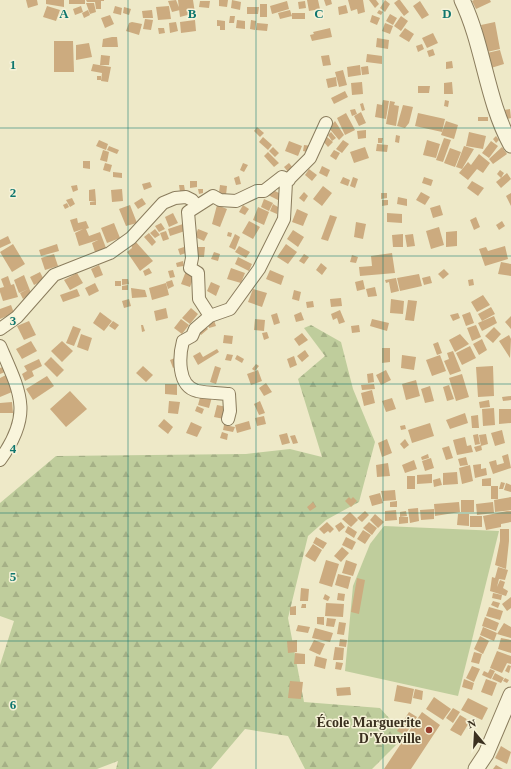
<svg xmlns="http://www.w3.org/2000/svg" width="511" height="769" font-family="'Times New Roman',serif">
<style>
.green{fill:#bfcd9c}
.forest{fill:url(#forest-firs)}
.building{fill:#ccab7f}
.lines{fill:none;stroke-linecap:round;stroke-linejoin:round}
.minor-casing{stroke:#8a7c5d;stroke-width:14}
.tertiary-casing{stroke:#8a7c5d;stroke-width:17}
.minor{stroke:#f9f5dc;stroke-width:12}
.tertiary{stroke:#f9f5dc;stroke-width:15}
.grid{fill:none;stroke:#0f766e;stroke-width:1;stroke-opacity:0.55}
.poi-dot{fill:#993e2e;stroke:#f6f2d8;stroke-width:1.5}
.labels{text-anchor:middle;stroke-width:3;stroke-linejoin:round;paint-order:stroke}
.poi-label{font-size:14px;font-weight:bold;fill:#3b3120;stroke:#f6f2d8;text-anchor:end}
.grid-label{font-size:13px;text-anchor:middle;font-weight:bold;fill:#0f766e;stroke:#f6f2d8;stroke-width:3;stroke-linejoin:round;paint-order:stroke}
</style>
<defs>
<pattern id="forest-firs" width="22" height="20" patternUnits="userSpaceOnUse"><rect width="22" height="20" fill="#bfcd9c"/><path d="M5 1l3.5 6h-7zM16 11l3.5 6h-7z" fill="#a5b086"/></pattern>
</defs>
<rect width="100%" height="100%" fill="#eee9c8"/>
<path class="green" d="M384,526L499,531L458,696L345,671L353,586L370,544Z"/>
<path class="forest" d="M311,325L341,342L353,389L375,442L359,502L326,520L308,536L288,618L304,702L380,708L405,736L372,769H305L288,736L245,729L211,769H116L118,761L97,769H0V665L14,621L0,616V503L56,456L246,454L290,449L322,457L298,379L325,356L304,328Z"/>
<path class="building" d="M26,0H37L38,5L28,8Z
M46,0H64V7L46,4Z
M69,0H85V4H69Z
M86,0H104V1H101V9H96L95,2H87Z
M176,0L180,10L172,12L168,1Z
M178,0H193L195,13L180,17Z
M219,0H228L227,7L219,6Z
M232,0L241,2L240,10L231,8Z
M307,0H318L320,9L309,11Z
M324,0H331L332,4L326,6Z
M348,0H363L365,12L358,14L357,9L351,11Z
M369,0H376L379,4L375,8Z
M385,0L390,4L385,12L380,8Z
M398,0H400L409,12L404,16L394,3Z
M474,0H490L491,2L476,9L472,1Z
M200,1H210L209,8L199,7Z
M287,1L289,9L272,14L270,6Z
M305,1L306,8L299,9L298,2Z
M420,1L429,15L422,19L413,6Z
M86,3H94L96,12L90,14Z
M260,4H267V17H260Z
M346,5L348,13L339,15L338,7Z
M47,6L60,10L56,21L43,17Z
M81,6L83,12L75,15L73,9Z
M115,6L122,8L121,15L113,13Z
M169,6L171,19L158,20L156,7Z
M124,7L131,9L129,15L123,13Z
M247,7H259L258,14H247Z
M88,10L90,15L84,18L82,13Z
M152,10L153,18H143L142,11Z
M290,10L292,16L280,19L278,13Z
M379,10L383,12L381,15L377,13Z
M292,13H305V19H292Z
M390,14L397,18L393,25L386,21Z
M110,15L114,24L105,28L101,18Z
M372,15L380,18L377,25L370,22Z
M230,16H235L234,23H229Z
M401,16L408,21L401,31L394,26Z
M145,19L153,20L151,30L143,29Z
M195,20L196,31L181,33L180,22Z
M217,20L225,21V30H220V26H217Z
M237,20L245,21V29L236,28Z
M251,20L256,21L255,30L250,29Z
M132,22L142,24L139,35L126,31L129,23Z
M176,22L178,31L170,33L169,23Z
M495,22L500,49L487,52L481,25Z
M257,23L268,24L267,31L256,30Z
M385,23L393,26L390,34L382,31Z
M158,28H164L165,33L159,34Z
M330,28L332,37L312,41L310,35L314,34L313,32Z
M405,28L414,34L409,42L399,36Z
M433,33L438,43L427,48L422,38Z
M112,37H117L118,47H102L103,39Z
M377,38L389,40L388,49L376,47Z
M54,41H73L74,72H54Z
M89,43L92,57L76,60V45Z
M422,44L424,49L418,52L416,46Z
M433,49L435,55L429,57L427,51Z
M500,50L504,64L491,68L487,53Z
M367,54L382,56V64L366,62Z
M101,55L110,56L109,65H100Z
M329,55L331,65L323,66L321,56Z
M452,61L453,68L446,69V62Z
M93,64L111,67L108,82L101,81L102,73L91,71Z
M360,65L361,75L348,77L347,67Z
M368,66L369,74L362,75L361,67Z
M343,70L347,85L339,87L335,72Z
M97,76H101V80H97Z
M336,77L337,86L328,88L326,79Z
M362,82L363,94L352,95L351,83Z
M452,82L453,94H444V83Z
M418,86H430L429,93H418Z
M345,91L348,97L334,104L331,98Z
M383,100L389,101L386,119L375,117L377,104L382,105Z
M445,100L449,101L448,107L444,106Z
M390,101L395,102L394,105L399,106L396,126L386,124Z
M363,103L365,110L362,111L360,104Z
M403,105L413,107L409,123L405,128L397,126Z
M355,109L357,114L352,116L350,110Z
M510,109L511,118L507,119L504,110Z
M361,112L366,123L359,126L354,116Z
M346,113L355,130L345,135L337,118Z
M418,113L445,119L442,132L415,126Z
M478,117H488V121H478Z
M335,121L344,135L339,140L329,128Z
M446,121L458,125L454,139L441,135Z
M257,127L264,133L260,137L254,131Z
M366,130V138L358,139L357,131Z
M331,132L336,138L332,141L328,135Z
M469,132L486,136L483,149L466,146Z
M396,135L400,136L399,143L395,142Z
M496,136L499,140L496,143L493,139Z
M263,137L272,145L268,150L259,142Z
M327,137L333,142L328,147L323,141Z
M378,138H383L382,143H378Z
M444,138L451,140L443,162L436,160Z
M99,140L108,144L106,150L96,146Z
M343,140L349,144L342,153L336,149Z
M427,140L440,144L436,158L423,155Z
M289,141L302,146L298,156L285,151Z
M491,141L498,146L489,158L482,153Z
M377,144L388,145L387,152L376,151Z
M304,145L312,146L311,153L303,151Z
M109,146L119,150L117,154L107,150Z
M464,146L474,149L462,169L456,167Z
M273,147L279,153L275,157L269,151Z
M365,147L369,158L354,163L350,152Z
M502,147L507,154L493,164L489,159Z
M450,148L461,152L455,167L444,163Z
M103,150L109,152L107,162L100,160Z
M334,150L340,153L336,160L330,156Z
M268,152L279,163L274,167L264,156Z
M479,154L490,163L483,173L477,169L468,180L459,173L468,162L471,165Z
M83,161H90V169L83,168Z
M105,163L112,165L110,172L103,170Z
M243,163L248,165L244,172L240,170Z
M289,163L294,169L289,173L284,167Z
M322,166L330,170L327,177L319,173Z
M309,169L317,175L312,181L305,175Z
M500,170L504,173L501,178L497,174Z
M113,172L122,173V178L113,177Z
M507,173L511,179L501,188L496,182Z
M239,176L241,184L236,185L234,178Z
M343,177L350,180L348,186L340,183Z
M353,177L358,179L355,188L350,186Z
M424,177L433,180L431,186L422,183Z
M190,181H197V187L190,188Z
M472,181L484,188L478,196L467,188Z
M150,182L152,187L144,190L142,184Z
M77,185L78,190L73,192L71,186Z
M179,185H184L185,191L180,192Z
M220,185L227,186L226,195L219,193Z
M323,186L332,193L322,206L313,199Z
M95,189L96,201H89V190Z
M122,189L123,201L112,202L111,190Z
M198,189H203V193L199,194Z
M271,189L283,195L280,201L268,195Z
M304,192L308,196L304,202L299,198Z
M421,192L430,197L425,205L416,200Z
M381,193H387V198L381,199Z
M511,193V206L506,196Z
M398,197L407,199V206L397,204Z
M72,198L75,204L70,207L66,200Z
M142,198L146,204L138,209L134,203Z
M264,199L273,203L269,211L261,207Z
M382,200H388V205L382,206Z
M96,201V205H90V202Z
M67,203L69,207L65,209L63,205Z
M273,204L278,207L277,214L270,211Z
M130,205L137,223L126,226L119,209Z
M217,205L227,209L220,227L212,224Z
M243,205L249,209L245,215L239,212Z
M440,205L443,215L433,218L430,208Z
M258,207L269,212L264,225L253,220Z
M297,209L308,214L303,226L292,222Z
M173,213L178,223L169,227L165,217Z
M387,213L402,214V223L387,222Z
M330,215L337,217L328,241L321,239Z
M476,217L480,227L474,230L470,220Z
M77,218L78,223L86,221L89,228L86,229L89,236L100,232L106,248L95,252L92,243L98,240L79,246L75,233L83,229L74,232L70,220Z
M249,221L260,227L253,239L242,233Z
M502,221L505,226L499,230L496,225Z
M356,222L366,224L363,239L354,237Z
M114,223L120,238L107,243L101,228Z
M161,223L165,229L159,232L155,226Z
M183,224L185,231L170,236L168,229Z
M439,227L444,245L431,249L426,231Z
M155,229L160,235L155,238L150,233Z
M198,229L208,233L204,241L195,237Z
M293,230L304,237L298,247L287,239Z
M166,231L169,239L163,241L160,233Z
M457,231V246L446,247V232Z
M228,232L232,233L231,237L227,236Z
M149,233L156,242L152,246L144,237Z
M235,234L240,237L235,250L229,247Z
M403,234V247H393L392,235Z
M413,234L415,246L407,247L405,235Z
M8,236L11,243L0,248V240Z
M135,241L153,261L140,271L127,252L132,248L131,244Z
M13,244L25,264L12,272L0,252Z
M57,244L59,251L41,256L39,250Z
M286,244L297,252L288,264L277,257Z
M239,246L250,252L246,258L235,252Z
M505,246L508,259L485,266L479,249L486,247L488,251Z
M184,247L186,253L180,255L178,249Z
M196,247H205L204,257H195Z
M214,252L220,254L218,261L211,259Z
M392,253L395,273L360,276L359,267L372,266L371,256Z
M54,254L58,266L45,270L41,258Z
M304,254L309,257L304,264L299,261Z
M352,255L358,257L356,263L350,262Z
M238,257L252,264L249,271L235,264Z
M183,261L184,266L177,267L176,263Z
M501,262L511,264V276L498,274Z
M321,263L327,268L322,275L316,270Z
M99,265L103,275L95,278L91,269Z
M149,268L152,273L145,276L143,271Z
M231,268L245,273L241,283L227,279Z
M444,269L449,274L443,279L438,274Z
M173,270L175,277L170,278L168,271Z
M270,270L284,276L281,285L266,279Z
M186,271L195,274L190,287L181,284Z
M40,272L44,280L34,285L30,277Z
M77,273L83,283L70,290L64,280Z
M419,274L422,286L400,291L397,278Z
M24,275L31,293L23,299L20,293L28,289L19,293L14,280Z
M8,276L11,285L14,284L18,297L3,301L0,292V288L4,287L1,279Z
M430,276L432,283L424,285L422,278Z
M396,278L399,291L391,293L389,282L386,283L385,280Z
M122,279H128L129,284L122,285Z
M473,279L474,285L469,286L468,280Z
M172,280L174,286L168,289L166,282Z
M363,280L365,289L357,291L355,282Z
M115,281H121V286H115Z
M211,282L220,286L216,296L207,291Z
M95,283L99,291L89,296L85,288Z
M166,283L169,295L152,300L149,288Z
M128,285V290H122V286Z
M375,287L377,296L368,297L366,289Z
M131,288L145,290L147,297L132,298Z
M77,289L80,296L63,302L60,295Z
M253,289L267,293L262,307L248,302Z
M294,290L301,292L299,301L292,299Z
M483,295L490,305L477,312L471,302Z
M341,298L342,306L331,307L330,299Z
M129,299L131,306L124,308L122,301Z
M391,299L404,301L403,314L390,313Z
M408,300L417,301L414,321L405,320Z
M313,301L314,307L307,308L306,302Z
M11,305L14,313L0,319V309Z
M491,307L495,314L482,321L478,314Z
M166,308L168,318L156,321L154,311Z
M191,308L198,314L190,324L182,318Z
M340,310L345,322L339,324L337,318L333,320L331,314Z
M100,312L112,321L104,331L93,323Z
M301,312L304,320L296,322L294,315Z
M470,312L474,323L466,326L462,315Z
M277,313L280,323L274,325L271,315Z
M458,313L460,318L453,321L450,315Z
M494,316L497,323L482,331L478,323Z
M511,316V329L505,322Z
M181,319L189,325L182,334L174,328Z
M255,319L265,320L264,331L254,330Z
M372,319L389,323L387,331L370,326Z
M214,320L216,326L209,328L207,322Z
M29,321L36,335L24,340L17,326Z
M113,321L119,325L115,330L109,326Z
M204,324L208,329L201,335L197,330Z
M141,325H143L145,331L142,332Z
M359,325L360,332L352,333L351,326Z
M476,325L481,337L472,341L467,328Z
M73,326L81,329L74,346L66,343Z
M494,327L501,334L493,343L485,336Z
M267,332L269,338L264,340L262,333Z
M302,333L308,340L299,346L294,339Z
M81,334L92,338L88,351L77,347Z
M460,334L469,344L455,352L449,340Z
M224,335L233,336L232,344L223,343Z
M509,335L511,339L510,358L499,341Z
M482,339L487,350L479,355L473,344Z
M31,341L37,351L22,359L16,349Z
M62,341L73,351L62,362L51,351Z
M438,342L442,353L437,355L433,344Z
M470,346L476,358L462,365L456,353Z
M382,348H390V362L382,363Z
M217,349L219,352L198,365L193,356L200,352L203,357Z
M305,350L309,356L302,362L297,356Z
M453,351L461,371L450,375L444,361L449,359L447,353Z
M227,354L233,355L231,361L225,360Z
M237,355L244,359L242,363L235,359Z
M402,355L416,357L414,370L401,368Z
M440,355L446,371L432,376L426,360Z
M294,356L297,365L290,368L287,359Z
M51,357L64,370L57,377L44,364Z
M175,358L178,365L173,368L170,360Z
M39,359L42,366L32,371L34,376L25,381L22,374L27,371L24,366Z
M256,364L259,366L255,371L252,369Z
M143,366L153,375L146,382L136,373Z
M215,366L221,368L216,384L210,382Z
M493,366L494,396L478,397L476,367Z
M3,367L5,372L0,374V368Z
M258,370L262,381L251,385L247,374Z
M386,370L391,380L381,385L376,375Z
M373,373L374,382L368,383L367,374Z
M462,374L469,397L456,401L449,378Z
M6,375L12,392L0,397V378Z
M47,376L54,386L33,400L26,389Z
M416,380L420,396L406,400L402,384Z
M266,383L272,392L264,396L259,388Z
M165,384H177V395L165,394Z
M374,384L375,389L362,390L361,385Z
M449,385L454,399L447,401L443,387Z
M430,386L434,401L425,403L421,389Z
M372,390L375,403L364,406L361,393Z
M70,391L87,409L66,427L50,409Z
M201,394L212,397L209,408L198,405Z
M511,396V400L503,401L502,397Z
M392,398L396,409L386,412L382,401Z
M489,400L490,407L480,408L479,402Z
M169,401L180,402L178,414L168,413Z
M260,401L265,413L259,415L254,404Z
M12,402L13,413H0V403Z
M217,405L227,407L224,419L214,417Z
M197,406L204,409L202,414L195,411Z
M494,408L495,425L483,426L482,409Z
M499,409H511V423L499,424Z
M465,413L468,423L450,429L446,420Z
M478,415L479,428H472L471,416Z
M264,416L266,424L257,426L255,418Z
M164,419L173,427L168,434L158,426Z
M249,421L251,429L237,433L235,425Z
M191,422L202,427L197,437L186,433Z
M430,423L434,436L412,443L408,430Z
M224,425L235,427L233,432L223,430Z
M405,425L406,429L401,430L400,426Z
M502,430L505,443L495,446L491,433Z
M222,432L228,434L227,440L220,438Z
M287,433L290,443L282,445L279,435Z
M478,434L480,444L475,445L473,435Z
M486,434L488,444L481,446L479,435Z
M295,435L298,443L293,444L290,436Z
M465,437L467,446L471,445L473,452L457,455L453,440Z
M387,439L392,453L382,457L378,443Z
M405,439L409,445L404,449L400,444Z
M481,445L482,450L476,452L474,447Z
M449,446L453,458L446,460L442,448Z
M428,454L429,458L422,460L421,457Z
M508,454L511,468L493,474L489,462L496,460L497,465L504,463L502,456Z
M466,457L468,465L460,466L458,459Z
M431,458L434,468L425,471L422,461Z
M414,460L417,469L405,473L402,465Z
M388,463L390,476L377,477L376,465Z
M481,464V469L486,468L487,475L475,478L473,465Z
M470,465L473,481L462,484L459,468Z
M457,472L458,484L443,485V473Z
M432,474V483L417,484V475Z
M407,476H415V489H407Z
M440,478L442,485L434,487L433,480Z
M491,478V486H482V479Z
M501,482L505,483L503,489H499Z
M506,483L511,485V492L504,490Z
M491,486H498V499H491Z
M395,490L396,500L383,501L381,491Z
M380,493L383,503L372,506L369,496Z
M349,497L351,499L353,497L357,501L351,507L345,501Z
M511,497V510L495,512L494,500Z
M461,500H474V512H461Z
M397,501V507H390V502Z
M313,502L316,507L310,511L307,507Z
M459,502L460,512L435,516L434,504Z
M493,502L494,513L477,515L476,504Z
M418,508L419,521L410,523L408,509Z
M434,509V519L421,520L420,510Z
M396,510L397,520L385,521V511Z
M365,511L369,515L362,522L357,518Z
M406,511L407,516L400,517V512Z
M507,511H511V522L501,524V527L486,530L483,516Z
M350,512L358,520L351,527L342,519Z
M375,514L384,522L378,528L370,520Z
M458,514H469V526L457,525Z
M470,516H482V527H470Z
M399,517H408V523L399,524Z
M327,522L334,529L330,533L328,531L324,534L319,529Z
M341,522L345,527L339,532L335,526Z
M369,522L377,528L372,535L363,528Z
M348,526L357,532L354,538L345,532Z
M500,529H509V541H504H509L506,569L495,565L500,541Z
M363,530L371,535L365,544L357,539Z
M316,537L327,543L323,549L313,543Z
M346,537L356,542L352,550L342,545Z
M313,544L322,550L315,562L305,556Z
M342,547L349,553L341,562L334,556Z
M326,560L339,564L332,587L319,583Z
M346,560L357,564L353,576L342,573Z
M498,567L508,570L505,580L499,579L497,587L500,580L505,582L503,588L508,591L506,596L490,591L492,577L495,578Z
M338,574L351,577L348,589L335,585Z
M357,578L365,580L359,614L351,612Z
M301,588L309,589L308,601H300Z
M338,593L345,594L344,601L337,600Z
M493,593L502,595L501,600L492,598Z
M325,594L330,597L328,601L323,599Z
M511,597V608L507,611L502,604Z
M493,601L500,603L498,608L491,605Z
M326,603L344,604L343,617L325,616Z
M302,604H306V608H301Z
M296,606V615H290V607Z
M489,607L503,611L500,620L486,616Z
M317,617H324V625L317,624Z
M485,617L499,623L496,631L482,626Z
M327,618L336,619L334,627L326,626Z
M339,622L346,623L344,635L337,634Z
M504,623L511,627V638L497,634Z
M298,625L310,627L308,633L296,631Z
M483,627L497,633L494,641L480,635Z
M315,628L333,633L330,642L312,638Z
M480,636L489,641L483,654L474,649Z
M501,638L511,640V653L498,649Z
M340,639L347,640L346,647L339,646Z
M297,640V652L288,653L287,641Z
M314,640L325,644L320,655L309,650Z
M335,647L344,648L343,660H333Z
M497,651L511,656V664L507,663L502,673L490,668Z
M474,652L482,654L479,664L471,662Z
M295,653L305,654V664H294Z
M316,656L327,659L325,669L314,666Z
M336,662L343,663L341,670L335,669Z
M508,665L511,666L509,673L505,671Z
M472,666L480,669L474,682L466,678Z
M490,669L495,671L491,679L482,675L484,671L488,673Z
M495,673L504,678L501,683L492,679Z
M505,678L509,680L507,683L503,681Z
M464,679L474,683L472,690L462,687Z
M486,679L497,683L492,696L481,692Z
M290,681L303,682L301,699L288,698Z
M397,685L414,689L411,704L394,701Z
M350,687L351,695L337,696L336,688Z
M415,689L423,691L422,700L413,698Z
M434,697L451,709L443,720L426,709Z
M468,698L488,708L482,720L461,710Z
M453,708L460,712L453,723L446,718Z
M409,712L417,717L405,735L397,731Z
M422,712L440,725L411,769H384Z
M460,715L470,721L461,736L450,730Z
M501,746L511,752L507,764L495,758Z
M496,765L503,769H493Z"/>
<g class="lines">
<defs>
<path id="minor" d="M210,316L199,299L198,273L190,268L192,258L188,212L213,196L220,200L236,201L257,191H264L282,177L289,180
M0,329L17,317L54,275L110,253L131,238L163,203L175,198L186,197L192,200L196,205
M0,346C21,394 33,414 0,460
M228,419L230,411L229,394C219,393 207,393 197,391C177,386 179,356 183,341L192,336L195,329L210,316L230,309L259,269L284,219L286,182L310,158L326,123"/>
<path id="tertiary" d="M462,0C484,46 486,99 511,145
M476,769L486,754L511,695"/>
</defs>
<use href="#minor" class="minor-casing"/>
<use href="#tertiary" class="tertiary-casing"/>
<use href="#minor" class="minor"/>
<use href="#tertiary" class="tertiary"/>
</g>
<path class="grid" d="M128,0V769M256,0V769M383,0V769M0,128H511M0,256H511M0,384H511M0,513H511M0,641H511"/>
<circle class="poi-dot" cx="429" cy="730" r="4"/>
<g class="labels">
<g class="poi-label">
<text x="421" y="727">École Marguerite<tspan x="421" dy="16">D'Youville</tspan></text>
</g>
</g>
<g class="grid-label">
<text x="64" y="18">A</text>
<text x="192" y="18">B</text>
<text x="319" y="18">C</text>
<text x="447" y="18">D</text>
<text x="13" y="69">1</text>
<text x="13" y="197">2</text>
<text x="13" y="325">3</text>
<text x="13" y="453">4</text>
<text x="13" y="581">5</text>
<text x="13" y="709">6</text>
</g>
<g transform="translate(475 733) rotate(342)" stroke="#f6f2d8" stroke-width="3" paint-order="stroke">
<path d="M0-3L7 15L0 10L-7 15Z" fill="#3b3120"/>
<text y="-6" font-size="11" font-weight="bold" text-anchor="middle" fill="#3b3120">N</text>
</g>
</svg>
